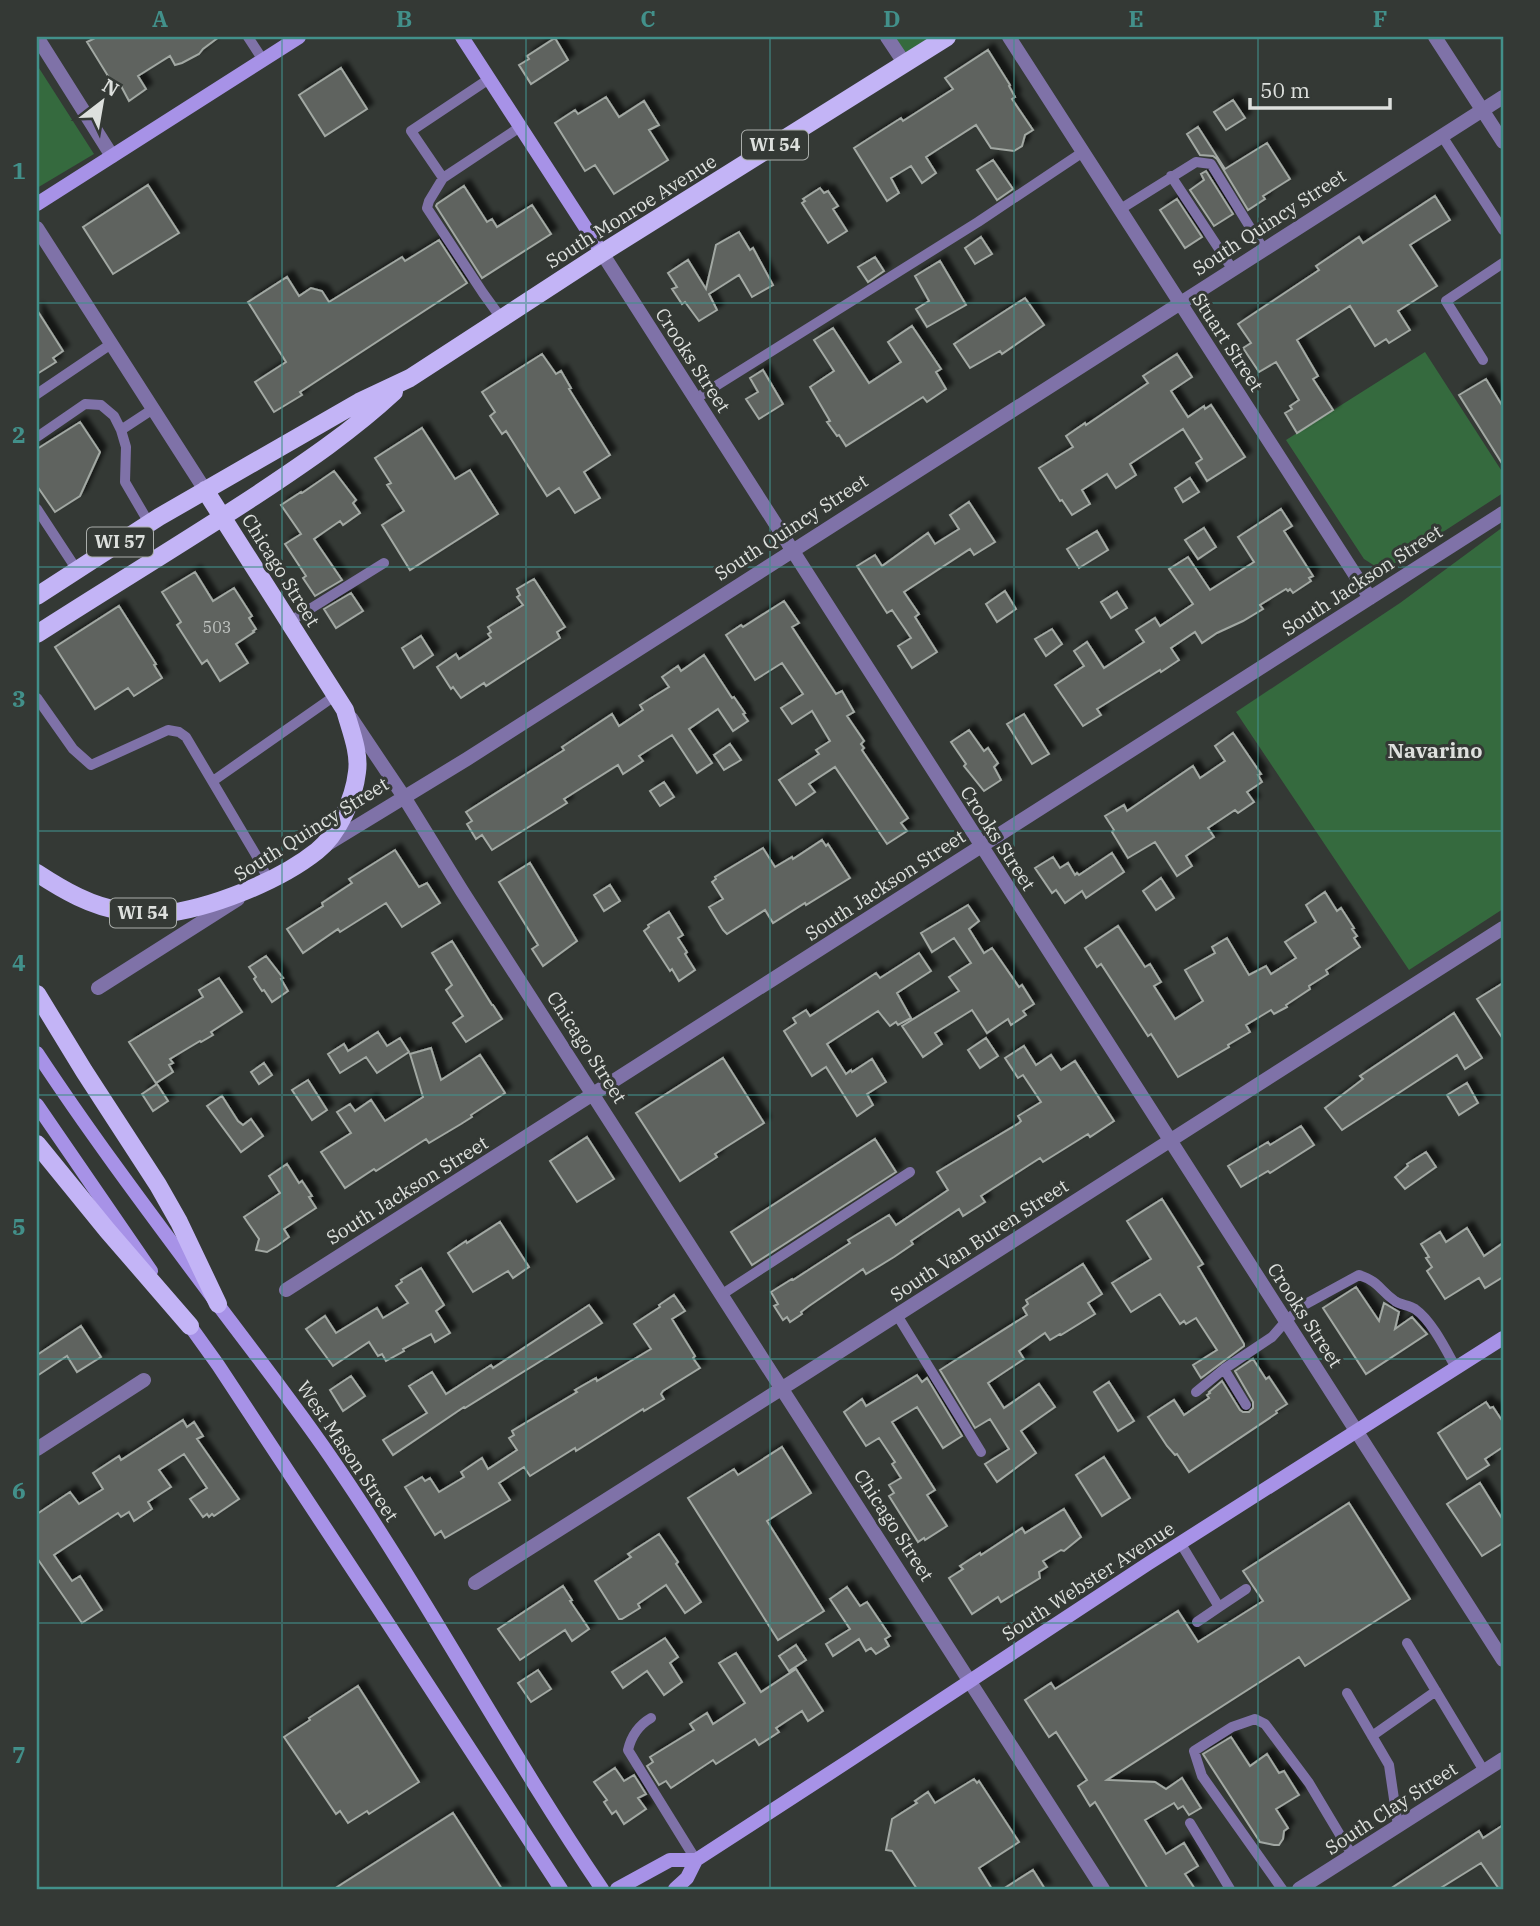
<svg xmlns="http://www.w3.org/2000/svg" width="1540" height="1926" font-family="'IBM Plex Serif',serif">
<style>
.green{fill:#356a3e}
.building{fill:#5e645f;stroke:#a2a8a3;stroke-width:2;filter:url(#shadow)}
.lines{fill:none;stroke-linecap:round;stroke-linejoin:round}
.lane{stroke:#7f72a8;stroke-width:10}
.street{stroke:#7f72a8;stroke-width:14}
.secondary{stroke:#a792e7;stroke-width:14}
.primary{stroke:#c3b4f6;stroke-width:18}
.grid{fill:none;stroke:#42908a;stroke-width:2;stroke-opacity:0.55}
.labels{text-anchor:middle;stroke-width:6;stroke-linejoin:round;paint-order:stroke}
.number-label{font-size:16px;fill:#bdc1be}
.shield{fill:#343935;stroke:#aaaeab;stroke-width:2}
.shield-label{font-size:18px;font-weight:bold;fill:#dde0dd}
.street-label{font-size:19px;fill:#dde0dd;stroke:#343935}
.neighbourhood-label{font-size:21px;font-weight:bold;fill:#dde0dd;stroke:#343935}
.neatline{fill:none;stroke:#42908a;stroke-width:2.5}
.grid-label{font-size:23px;text-anchor:middle;font-weight:bold;fill:#42908a}
</style>
<defs>
<filter id="shadow"><feDropShadow dx="6" dy="-6" stdDeviation="2" flood-color="#0009"/></filter>
</defs>
<rect width="100%" height="100%" fill="#343935"/>
<path class="green" d="M887,37H947L905,64Z
M37,65L94,154L37,188Z
M1425,352L1503,473V493L1392,565L1378,568L1364,559L1286,440Z
M1503,527V909L1409,970L1236,712L1400,603Z"/>
<path class="building" d="M97,37H219L203,49L199,54L182,63L175,65L170,56L138,76L146,89L129,101L121,86L116,89L87,42Z
M555,38L568,60L531,84L519,65L529,59L527,56Z
M988,50L1010,85L1009,86L1015,97L1012,99L1033,130L1025,135L1022,146L1014,151L991,148L976,125L926,157L936,173L922,183L911,166L891,178L899,193L887,201L854,148L901,118L903,121L953,89L945,78Z
M341,68L367,109L325,136L299,95Z
M606,97L619,117L644,101L659,125L649,130L668,160L614,194L595,165L585,171L555,123L575,110L578,114Z
M1233,100L1245,118L1226,130L1214,112Z
M1198,127L1225,169L1267,143L1290,179L1263,196L1265,199L1248,210L1217,159L1213,156L1200,155L1187,134Z
M993,160L1013,189L997,200L977,170Z
M1206,171L1233,214L1214,226L1190,190L1204,180L1201,174Z
M148,185L179,233L113,274L83,227Z
M464,186L487,222L492,219L497,227L532,205L551,234L482,278L436,206L437,204Z
M820,188L824,193L828,191L838,206L833,209L847,231L828,243L802,203L805,201L803,199Z
M1435,196L1450,220L1410,245L1437,286L1398,311L1410,330L1389,343L1386,339L1375,346L1350,306L1297,340L1318,376L1313,379L1333,410L1297,433L1285,413L1292,409L1290,406L1299,400L1276,362L1259,372L1243,348L1251,343L1238,324L1319,270L1316,266L1359,237L1363,243Z
M1177,199L1202,237L1185,248L1160,210Z
M739,232L750,250L753,248L773,285L752,297L739,275L709,294L717,310L699,321L685,302L682,304L672,289L677,287L668,273L688,260L706,289L716,245Z
M981,237L992,254L975,264L965,248Z
M439,240L467,283L300,392L302,395L274,412L255,382L286,362L248,302L287,277L299,296L311,288L322,291L329,302L402,257L405,261Z
M875,257L884,271L868,282L858,267Z
M940,261L966,305L927,327L916,309L929,301L915,276Z
M1025,298L1044,325L1002,354L1000,351L970,368L954,344Z
M37,310L63,351L53,358L56,362L37,374Z
M912,326L941,369L936,372L946,389L927,402L923,397L846,446L839,435L837,436L827,422L830,421L810,387L834,371L814,340L833,328L869,383L901,362L888,342Z
M542,354L556,374L561,371L571,388L569,389L610,455L584,472L600,498L575,513L559,488L547,496L506,431L502,434L490,416L495,412L482,392Z
M1177,354L1192,377L1171,391L1188,417L1204,406L1205,409L1211,405L1245,457L1207,481L1196,463L1202,459L1183,429L1130,464L1136,475L1116,488L1107,474L1082,490L1090,504L1072,515L1062,500L1060,501L1039,468L1073,447L1066,436L1085,423L1086,425L1148,383L1143,376Z
M763,370L783,404L759,419L746,399L758,392L750,378Z
M1486,379L1503,407V465L1459,395Z
M80,422L100,452L80,496L55,512L37,486V449Z
M422,428L455,479L470,470L498,514L410,570L382,525L404,511L387,485L391,483L375,458Z
M334,471L356,500L353,503L360,513L343,525L340,521L314,539L342,580L315,596L303,578L306,576L285,544L301,534L281,505L301,492L302,493Z
M1190,478L1199,492L1183,502L1175,488Z
M969,502L995,542L974,555L970,549L904,592L919,614L915,617L937,652L912,668L898,646L911,638L892,610L887,613L857,566L875,555L882,566L928,533L935,544L959,529L950,515Z
M1281,509L1292,526L1284,531L1313,576L1309,578L1311,581L1293,593L1290,589L1288,591L1286,589L1260,605L1263,609L1243,621L1217,633L1202,643L1195,632L1171,648L1179,660L1161,672L1160,670L1097,709L1101,715L1083,726L1055,685L1084,666L1074,651L1087,642L1104,668L1144,642L1136,630L1155,618L1160,626L1193,604L1169,569L1188,557L1210,590L1254,562L1238,537Z
M1204,528L1216,547L1198,559L1185,540Z
M1097,531L1108,550L1079,568L1067,549Z
M195,572L213,601L234,588L252,616L249,618L256,629L253,631L254,632L236,644L248,663L220,681L207,660L202,664L177,625L181,622L162,592Z
M534,579L565,627L557,632L560,638L486,686L484,683L461,698L453,687L451,689L437,667L456,654L459,659L491,638L488,634L491,632L488,627L523,605L517,597L520,595L517,589Z
M1005,591L1016,609L997,622L986,604Z
M1117,592L1127,608L1111,618L1101,602Z
M351,593L363,611L336,628L324,609Z
M784,601L799,623L792,627L836,694L842,691L854,712L847,716L864,741L861,744L864,748L862,750L908,818L901,823L907,831L887,844L835,767L809,784L815,792L796,805L779,780L819,754L816,750L830,741L812,711L792,724L781,708L803,694L782,663L755,680L726,635L741,625L743,627Z
M119,606L156,664L154,665L162,678L134,696L128,688L95,709L55,647Z
M1052,629L1062,644L1046,656L1035,639Z
M421,636L433,655L414,668L402,648Z
M704,655L732,698L734,697L745,713L743,714L748,721L733,731L718,709L689,729L712,763L697,773L672,735L639,756L643,761L623,774L618,765L564,799L567,803L492,850L482,835L476,839L467,824L472,821L466,812L564,750L562,747L612,714L619,726L643,710L640,705L669,687L662,677L678,666L681,671Z
M1024,714L1049,754L1032,764L1007,724Z
M969,730L984,751L988,748L998,763L994,767L1001,780L984,791L964,766L966,764L951,742Z
M1233,733L1261,774L1258,775L1262,782L1247,792L1254,802L1238,813L1235,810L1208,828L1214,837L1186,856L1192,866L1177,876L1155,842L1128,858L1112,832L1114,830L1105,816L1124,805L1127,811L1193,766L1200,778L1225,761L1215,746Z
M730,744L741,760L724,770L714,755Z
M664,782L674,797L660,806L650,791Z
M822,840L826,846L828,844L850,878L806,905L805,903L773,923L765,910L727,934L723,930L709,907L723,899L712,882L716,879L715,877L763,848L775,867L792,857L793,859Z
M395,850L419,887L427,883L440,903L402,927L386,903L340,932L338,929L303,953L287,929L323,906L322,903L352,883L349,879Z
M1112,853L1124,872L1086,898L1082,891L1065,903L1056,890L1052,893L1035,868L1053,857L1060,868L1068,863L1075,875L1077,873L1079,875Z
M530,863L577,941L543,966L532,949L538,945L499,882Z
M1161,878L1174,898L1156,910L1143,891Z
M610,885L620,901L604,911L594,895Z
M1325,892L1337,911L1341,908L1354,928L1352,929L1357,936L1354,938L1360,947L1326,970L1328,974L1309,986L1310,989L1286,1005L1287,1007L1274,1014L1271,1010L1246,1025L1250,1032L1228,1045L1229,1047L1178,1077L1151,1034L1148,1036L1101,964L1097,967L1085,948L1118,926L1145,967L1150,964L1161,982L1154,986L1175,1019L1203,1001L1185,970L1215,953L1212,947L1227,938L1249,975L1266,966L1271,974L1296,958L1285,942L1316,922L1306,905Z
M968,905L979,921L969,929L984,953L992,948L1019,987L1022,985L1034,1004L1023,1011L1026,1015L1011,1025L1008,1019L987,1033L972,1010L935,1033L942,1044L923,1057L902,1026L959,991L949,977L971,963L954,938L932,952L921,933Z
M669,912L683,935L678,938L687,952L685,954L695,970L679,981L672,969L670,971L644,931L649,927L648,925Z
M452,941L492,1005H493L502,1019L466,1042L453,1023L463,1016L446,990L452,985L432,953Z
M919,953L931,971L897,993L911,1018L898,1025L896,1022L890,1026L878,1011L827,1044L846,1074L851,1070L852,1072L872,1059L886,1082L867,1094L873,1105L857,1116L826,1067L812,1076L784,1031L796,1023L793,1018L806,1010L810,1016L876,973L880,978Z
M266,956L283,978L281,979L288,991L272,1002L264,990L262,991L254,979L256,977L249,967Z
M219,978L242,1012L211,1032L213,1035L201,1042L200,1041L170,1059L173,1063L169,1065L173,1072L156,1083L129,1042L203,997L199,990Z
M1503,983V1039L1477,999Z
M1454,1013L1482,1058L1465,1069L1457,1055L1342,1130L1325,1108L1363,1079L1360,1076Z
M378,1032L387,1046L400,1038L409,1052L377,1073L366,1057L340,1073L328,1054L344,1044L348,1051Z
M986,1038L998,1056L980,1068L968,1050Z
M1024,1046L1036,1065L1051,1055L1061,1070L1075,1061L1114,1121L1090,1137L1088,1134L1043,1162L1040,1158L981,1196L985,1202L963,1216L959,1209L911,1241L913,1244L894,1257L866,1274L863,1269L809,1306L801,1312L802,1314L790,1322L787,1317L783,1320L774,1306L778,1304L771,1292L792,1279L793,1280L850,1243L848,1240L889,1215L896,1225L948,1190L937,1172L1019,1123L1021,1121L1018,1116L1041,1102L1023,1075L1018,1078L1005,1058Z
M431,1048L441,1080L480,1055L505,1093L471,1115L472,1117L461,1124L429,1143L426,1139L376,1171L374,1169L345,1188L321,1152L351,1133L337,1112L350,1104L355,1111L371,1100L385,1121L423,1097L410,1054Z
M723,1058L764,1123L715,1154L717,1157L680,1181L636,1113Z
M264,1063L272,1075L259,1084L251,1072Z
M308,1080L327,1110L312,1120L292,1090Z
M1467,1083L1478,1103L1459,1115L1447,1095Z
M157,1084L168,1101L153,1111L142,1094Z
M222,1096L238,1121L243,1125L251,1119L263,1136L241,1152L207,1106Z
M1301,1126L1314,1145L1270,1173L1268,1171L1241,1187L1228,1166L1268,1142L1270,1145Z
M587,1137L614,1179L577,1202L550,1161Z
M875,1139L896,1172L752,1265L731,1232Z
M1426,1152L1436,1167L1405,1189L1395,1177L1408,1166L1407,1164Z
M287,1164L299,1183L302,1181L312,1196L309,1197L316,1208L284,1229L289,1237L277,1246L267,1252L256,1250L259,1239L244,1217L280,1193L269,1176Z
M1162,1199L1203,1264L1198,1267L1244,1344V1346L1201,1378L1193,1365L1217,1350L1196,1318L1186,1324L1184,1321L1180,1324L1160,1294L1131,1312L1112,1283L1151,1259L1127,1221Z
M500,1222L529,1267L513,1278L508,1271L473,1292L448,1253L466,1241L467,1243Z
M1467,1228L1484,1256L1503,1243V1277L1485,1288L1479,1278L1445,1299L1427,1271L1432,1267L1426,1258L1429,1257L1421,1244L1440,1232L1446,1242Z
M1083,1264L1102,1294L1088,1303L1095,1314L1061,1335L1060,1334L1050,1340L1045,1333L1019,1351L1024,1359L988,1383L1004,1408L1039,1384L1055,1407L1021,1431L1036,1453L997,1482L985,1464L1009,1449L990,1419L975,1428L940,1370L1027,1315L1023,1308L1028,1304L1026,1300Z
M421,1268L444,1305L436,1311L450,1333L435,1342L431,1334L403,1349L404,1351L386,1361L382,1354L378,1356L369,1342L333,1366L306,1329L325,1316L336,1333L377,1308L383,1318L408,1303L396,1286L402,1282L401,1280Z
M1356,1287L1379,1321L1384,1303L1399,1312L1395,1329L1412,1317L1427,1334L1366,1374L1323,1308Z
M674,1295L685,1311L672,1319L695,1356L693,1358L700,1368L663,1391L661,1394L664,1399L644,1411L643,1409L576,1451L575,1448L530,1476L524,1467L499,1483L510,1500L445,1538L441,1531L435,1535L405,1487L422,1477L425,1481L430,1478L439,1492L464,1477L461,1472L482,1458L488,1469L517,1450L509,1438L514,1435L512,1431L577,1392L575,1390L596,1378L597,1381L651,1349L634,1324L660,1307L659,1305Z
M589,1305L602,1323L465,1408L464,1407L393,1455L383,1440L427,1413L409,1386L432,1372L446,1394L491,1365L493,1368Z
M81,1326L101,1357L77,1372L67,1356L37,1376V1355Z
M1253,1359L1266,1379L1269,1377L1287,1404L1276,1411L1277,1413L1189,1472L1177,1454L1175,1455L1167,1446L1148,1417L1174,1400L1184,1415L1209,1398L1207,1395L1210,1393L1209,1392L1222,1381L1240,1410L1243,1412H1249L1253,1408V1402L1235,1371Z
M917,1375L922,1382L927,1378L962,1436L943,1448L917,1407L892,1422L935,1490L927,1495L947,1526L925,1540L924,1538L918,1542L889,1496L894,1493L889,1485L901,1478L892,1464L895,1462L879,1438L866,1446L844,1412L862,1399L866,1406Z
M351,1376L365,1396L343,1411L330,1390Z
M1109,1382L1134,1421L1118,1431L1094,1392Z
M1486,1402L1490,1408L1493,1407L1503,1422V1447L1485,1459L1489,1465L1467,1479L1438,1433Z
M183,1420L187,1427L194,1422L203,1436L197,1439L239,1499L214,1516L212,1514L209,1517L207,1514L203,1517L190,1499L207,1488L184,1454L159,1470L171,1487L148,1502L152,1509L134,1521L129,1512L121,1517L118,1513L54,1555L72,1581L80,1576L102,1610L82,1623L37,1558V1514L70,1492L79,1504L103,1489L93,1473L119,1456L121,1460Z
M782,1447L811,1493L767,1521L824,1611L778,1640L688,1498L734,1469L738,1475Z
M1104,1457L1130,1498L1102,1516L1076,1475Z
M1480,1483L1503,1520V1543L1482,1556L1447,1504Z
M1349,1503L1410,1599L1305,1666L1299,1657L1107,1780L1155,1782L1166,1789L1182,1778L1201,1808L1189,1815L1183,1806L1178,1809L1174,1803L1145,1820L1166,1854L1184,1843L1198,1866L1185,1874L1195,1889H1148L1095,1802L1090,1806L1078,1786L1087,1780L1056,1732L1049,1737L1025,1700L1051,1683L1055,1689L1178,1611L1198,1642L1263,1601L1243,1571Z
M1064,1509L1081,1537L1064,1551L1061,1550L1043,1561L1047,1567L1039,1572L1040,1578L1001,1602L998,1597L972,1614L949,1578L963,1569L960,1566L980,1553L981,1555L1022,1528L1025,1533Z
M659,1534L678,1562L676,1564L701,1602L685,1613L666,1585L638,1604L640,1608L622,1619H619L595,1581L631,1557L628,1554Z
M563,1586L572,1600L570,1601L589,1629L572,1641L565,1630L520,1660L498,1629Z
M847,1587L860,1606L867,1602L890,1636L885,1639L889,1646L876,1654L871,1648L866,1651L859,1639L833,1656L826,1644L850,1629L830,1599Z
M665,1638L678,1657L670,1663L682,1682L664,1695L647,1671L623,1688L612,1672Z
M796,1645L806,1660L789,1671L779,1656Z
M736,1653L761,1692L796,1669L823,1711L808,1721L802,1711L776,1728L779,1732L759,1745L755,1739L716,1764L713,1760L671,1788L666,1781L659,1785L647,1766L653,1762L650,1757L694,1730L690,1724L707,1713L713,1724L745,1703L719,1663Z
M538,1670L551,1689L531,1702L518,1683Z
M358,1686L419,1782L369,1814L367,1811L348,1823L340,1811L336,1814L284,1737L310,1720L309,1718Z
M1231,1737L1250,1766L1267,1754L1279,1773L1284,1771L1299,1795L1276,1809L1288,1828L1284,1831L1283,1839L1279,1845H1274L1260,1842L1203,1754Z
M615,1768L624,1781L634,1775L646,1794L638,1798L646,1809L624,1824L616,1811L612,1814L604,1802L607,1800L594,1782Z
M974,1779L977,1783L979,1781L1019,1842L979,1868L992,1889H917L892,1851L886,1850L892,1819L917,1803L915,1801L928,1792L935,1803Z
M453,1813L502,1889H334Z
M1503,1825V1889H1499L1481,1863L1439,1889H1390L1479,1831L1483,1838Z
M1033,1870L1045,1889H1003Z"/>
<g class="lines">
<path class="lane" d="M248,37L263,60
M489,79L411,131L443,178L520,127
M1442,136L1503,230
M1171,176L1233,270
M443,178L429,201L427,208L483,293L501,318
M1119,210L1196,162L1211,164L1264,250
M1483,360L1446,301L1503,263
M37,394L111,344
M695,399L978,222L1083,152
M121,430L153,409
M37,437L85,404L101,405L114,416L121,430L126,447L125,482L149,523
M37,509L77,570
M289,622L384,563
M37,698L73,749L91,765L168,730L179,732L186,737L256,855L269,881
M213,781L336,695
M721,1295L910,1172
M897,1315L981,1452
M1224,1369L1246,1405
M1196,1392L1224,1369L1272,1337L1286,1321L1304,1305L1359,1275C1380,1282 1379,1290 1395,1301C1400,1305 1409,1305 1415,1309C1432,1321 1446,1350 1456,1368
M1181,1544L1219,1607L1246,1589
M1197,1622L1219,1607
M1407,1643L1484,1771
M1347,1693L1389,1765L1398,1826
M651,1718C639,1725 631,1737 628,1750L696,1860
M1372,1736L1436,1691
M1190,1823L1230,1889
M1282,1889L1202,1776L1194,1751L1232,1727L1255,1719L1265,1724L1309,1783L1352,1855"/>
<path class="street" d="M37,37L112,156
M887,37L905,64
M1009,37L1370,598
M1435,37L1503,142
M37,228L205,490
M602,253L1503,1660
M351,718L404,797L462,891L1103,1889
M326,845L467,759L1503,97
M98,988L238,899
M286,1290L1503,513
M37,1449L144,1380
M475,1583L803,1375L1503,928
M1299,1889L1503,1759"/>
<path class="secondary" d="M462,37L602,253
M37,204L299,37
M37,1053C93,1138 155,1220 216,1302C257,1357 300,1411 338,1468C431,1605 509,1752 602,1889
M37,1105L151,1271
M185,1319L218,1365L378,1608L561,1889
M617,1889L670,1860H696
M675,1889L687,1878L696,1860L850,1760L1149,1563L1503,1338"/>
<path class="primary" d="M37,596L159,517L359,402L410,378L602,253L947,37
M37,634C110,587 185,542 258,494C306,462 352,431 394,392
M37,873C63,890 92,907 123,911C135,913 149,915 161,914C209,909 278,882 317,851C338,834 354,799 357,772C360,752 350,729 345,710L205,490
M37,994L84,1071L158,1185L179,1222L218,1304
M37,1144L107,1230L190,1326"/>
</g>
<path class="grid" d="M282,37V1889M526,37V1889M770,37V1889M1014,37V1889M1258,37V1889M37,303H1503M37,567H1503M37,831H1503M37,1095H1503M37,1359H1503M37,1623H1503"/>
<g class="labels">
<g class="number-label">
<text x="217" y="633">503</text>
</g>
<g class="shield">
<rect x="742" y="130.5" width="66" height="29" rx="5"/>
<rect x="87" y="527.5" width="66" height="29" rx="5"/>
<rect x="110" y="898.5" width="66" height="29" rx="5"/>
</g>
<g class="shield-label">
<text x="775" y="151">WI 54</text>
<text x="120" y="548">WI 57</text>
<text x="143" y="919">WI 54</text>
</g>
<g class="street-label">
<text transform="translate(631 211) rotate(-32)" y="7">South Monroe Avenue</text>
<text transform="translate(1269 222) rotate(-33)" y="7">South Quincy Street</text>
<text transform="translate(1228 342) rotate(57)" y="7">Stuart Street</text>
<text transform="translate(693 360) rotate(57)" y="7">Crooks Street</text>
<text transform="translate(791 527) rotate(-33)" y="7">South Quincy Street</text>
<text transform="translate(281 570) rotate(58)" y="7">Chicago Street</text>
<text transform="translate(1362 580) rotate(-33)" y="7">South Jackson Street</text>
<text transform="translate(311 829) rotate(-32)" y="7">South Quincy Street</text>
<text transform="translate(998 838) rotate(57)" y="7">Crooks Street</text>
<text transform="translate(885 885) rotate(-33)" y="7">South Jackson Street</text>
<text transform="translate(587 1047) rotate(57)" y="7">Chicago Street</text>
<text transform="translate(407 1190) rotate(-32)" y="7">South Jackson Street</text>
<text transform="translate(979 1240) rotate(-33)" y="7">South Van Buren Street</text>
<text transform="translate(1305 1315) rotate(57)" y="7">Crooks Street</text>
<text transform="translate(348 1451) rotate(56)" y="7">West Mason Street</text>
<text transform="translate(894 1525) rotate(57)" y="7">Chicago Street</text>
<text transform="translate(1088 1581) rotate(-33)" y="7">South Webster Avenue</text>
<text transform="translate(1391 1808) rotate(-33)" y="7">South Clay Street</text>
</g>
<g class="neighbourhood-label">
<text x="1435" y="758">Navarino</text>
</g>
</g>
<rect width="1540" height="1926" fill="none" stroke="#343935" stroke-width="77"/>
<g transform="translate(102 102) rotate(31)" stroke="#343935" stroke-width="5" paint-order="stroke">
<path d="M0-5L12 26L0 18L-12 26Z" fill="#dde0dd"/>
<text y="-10" font-size="19" font-weight="bold" text-anchor="middle" fill="#dde0dd">N</text>
</g>
<path d="M1250 98v10h140v-10" fill="none" stroke="#dde0dd" stroke-width="3.5"/>
<text x="1260" y="98" font-size="21" fill="#dde0dd" stroke="#343935" stroke-width="5" paint-order="stroke">50 m</text>
<rect x="38" y="38" width="1464" height="1850" class="neatline"/>
<g class="grid-label">
<text x="160" y="27">A</text>
<text x="404" y="27">B</text>
<text x="648" y="27">C</text>
<text x="892" y="27">D</text>
<text x="1136" y="27">E</text>
<text x="1380" y="27">F</text>
<text x="19" y="179">1</text>
<text x="19" y="443">2</text>
<text x="19" y="707">3</text>
<text x="19" y="971">4</text>
<text x="19" y="1235">5</text>
<text x="19" y="1499">6</text>
<text x="19" y="1763">7</text>
</g>
</svg>
